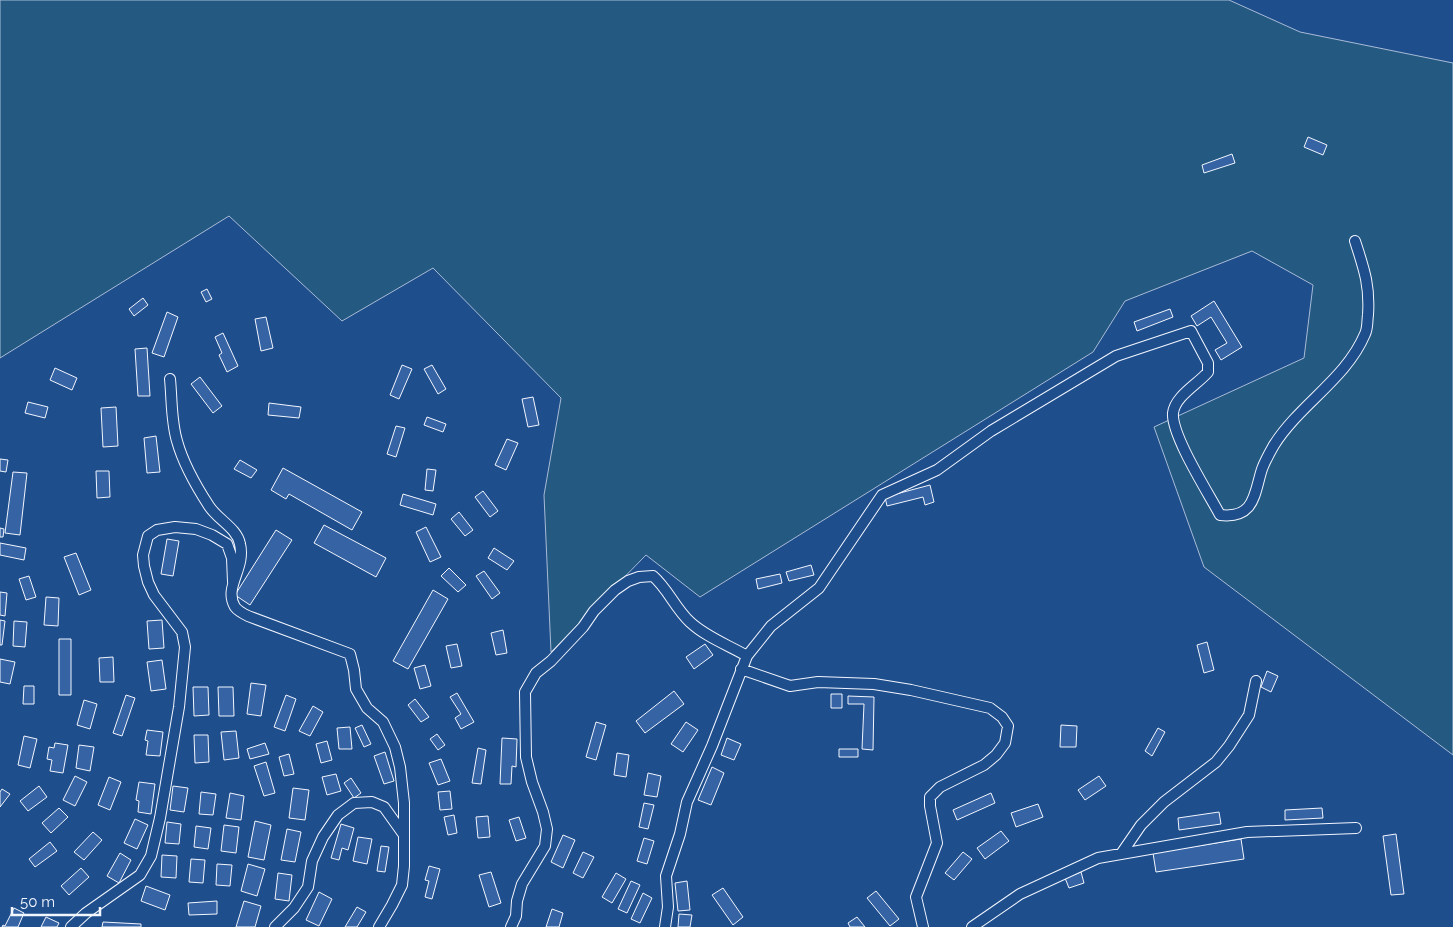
<svg xmlns="http://www.w3.org/2000/svg" width="1453" height="927" font-family="Raleway,sans-serif">
<style>
.green{fill:#245a82;stroke:#a8bbd7}
.building{fill:#3563a3;stroke:#f2f6ff}
.lines{fill:none;stroke-linecap:round;stroke-linejoin:round}
.minor-casing{stroke:#f2f6ff;stroke-width:12}
.minor{stroke:#1f4e8c;stroke-width:10}
</style>
<rect width="100%" height="100%" fill="#1f4e8c"/>
<path class="green" d="M0,0H1229L1300,32L1453,63V755L1204,567L1154,427L1304,358L1313,285L1252,251L1125,301L1093,352L700,597L646,555L551,652L544,495L561,398L433,268L342,321L229,216L0,358Z"/>
<path class="building" d="M1308,137L1327,145L1323,155L1304,147Z
M1232,154L1235,163L1204,173L1202,165Z
M207,289L212,299L206,302L201,292Z
M143,298L148,305L134,316L129,309Z
M1214,301L1242,347L1221,360L1215,350L1227,343L1211,317L1197,326L1191,316Z
M1170,309L1173,317L1137,331L1134,322Z
M167,312L178,317L164,357L152,353Z
M266,317L273,348L261,351L255,319Z
M223,333L238,366L227,372L219,355L222,353L215,337Z
M147,348L150,396H138L135,349Z
M402,365L412,369L399,399L390,395Z
M432,365L446,389L438,394L424,369Z
M55,368L77,378L72,390L50,380Z
M200,377L222,406L213,413L191,384Z
M533,397L539,425L528,427L522,399Z
M28,402L48,407L45,418L25,413Z
M269,403L301,407L299,418L268,415Z
M116,407L118,446L103,447L101,408Z
M427,417L446,424L443,432L424,425Z
M396,426L405,428L396,457L387,454Z
M156,436L160,472L147,473L144,438Z
M507,439L518,443L506,470L495,465Z
M0,459L8,460L6,472L0,471Z
M240,460L257,470L251,478L234,469Z
M283,468L362,512L352,530L289,494L286,499L271,490Z
M427,469L436,470L433,491L425,490Z
M96,471H109L110,497L97,498Z
M13,472L27,473L20,535L5,533Z
M930,485L934,502L925,505L923,497L887,506L885,497Z
M483,491L498,511L490,517L475,497Z
M403,494L436,504L433,515L400,505Z
M459,512L473,530L465,536L451,519Z
M324,525L386,558L376,577L314,543Z
M426,527L441,557L430,562L416,532Z
M0,528L4,529L3,537H0Z
M276,530L292,540L250,605L235,595Z
M167,539L179,541L173,576L161,574Z
M0,543L26,548L24,560L0,555Z
M494,548L514,561L507,570L488,558Z
M76,553L91,590L79,595L64,557Z
M811,565L814,575L789,581L786,572Z
M449,568L466,585L458,592L441,576Z
M484,571L500,593L492,599L476,576Z
M780,574L782,583L758,589L756,579Z
M29,576L36,597L26,600L19,579Z
M433,590L448,599L408,669L393,661Z
M0,592L7,593L5,616L0,615Z
M46,597L59,598L58,626L44,625Z
M0,620L5,621L2,645H0Z
M162,620L164,648L149,649L147,621Z
M14,621L27,622L25,647L13,646Z
M503,630L507,653L496,655L491,633Z
M59,639H71V695H59Z
M1207,642L1214,670L1204,673L1197,645Z
M457,644L462,666L451,668L446,646Z
M705,644L713,655L694,669L686,657Z
M113,657L114,682H100L99,658Z
M0,659L15,662L10,684L0,682Z
M162,660L166,689L151,691L147,662Z
M425,665L431,686L420,689L414,668Z
M1267,671L1278,676L1271,692L1261,687Z
M251,683L266,685L261,716L247,714Z
M24,686H34V704H23Z
M193,687H208L209,715L194,716Z
M218,687H233L234,716H219Z
M674,691L684,704L645,733L636,721Z
M457,693L474,722L461,729L455,718L461,714L450,697Z
M831,694H842V708H831Z
M126,695L135,698L122,736L113,733Z
M286,695L296,699L285,731L274,727Z
M848,696L874,697L873,750L862,749L864,704H848Z
M415,699L429,717L421,722L408,705Z
M84,700L97,704L90,729L77,725Z
M313,706L323,712L310,736L299,731Z
M596,722L606,725L596,760L586,757Z
M686,722L698,730L683,752L671,744Z
M362,725L371,744L364,747L355,728Z
M1061,725L1077,726L1076,747H1060Z
M350,727L352,749H339L337,728Z
M1158,728L1165,732L1152,756L1145,751Z
M147,730L163,732L160,756L146,755L148,741L145,740Z
M236,731L239,758L224,760L221,732Z
M437,734L445,745L438,750L430,739Z
M194,735H208L209,762L195,763Z
M24,736L37,739L30,768L18,765Z
M502,738L517,739L516,767L512,766L511,784H500Z
M727,738L741,744L734,760L721,755Z
M327,741L332,760L321,763L316,744Z
M55,743L68,745L63,773L50,771L52,760L47,759L49,747L54,748Z
M265,743L269,754L250,759L247,749Z
M79,745L94,747L90,771L76,768Z
M478,748L486,750L481,784L472,783Z
M839,749H858V757H839Z
M385,752L394,781L384,784L374,756Z
M617,753L629,755L626,777L614,775Z
M289,754L294,774L284,776L279,757Z
M441,759L450,781L438,785L429,763Z
M266,762L275,793L264,796L254,766Z
M712,767L724,773L711,805L698,800Z
M648,773L661,776L657,797L644,795Z
M336,774L341,791L327,795L322,777Z
M75,776L87,782L75,806L63,800Z
M1099,776L1106,786L1085,800L1078,790Z
M109,777L121,782L110,810L98,805Z
M351,778L361,793L354,798L344,783Z
M139,782L155,784L151,814L138,812L139,801L136,800Z
M39,786L47,797L28,811L20,801Z
M173,786L188,788L184,812L170,810Z
M293,788L309,790L305,820L289,818Z
M2,789L10,794L0,807V792Z
M450,791L452,809L440,810L438,792Z
M201,792L216,794L213,815L199,814Z
M230,793L244,796L241,820L226,818Z
M991,793L995,803L957,820L953,810Z
M644,803L654,805L648,829L639,827Z
M1038,804L1043,817L1016,827L1011,813Z
M59,808L68,817L51,833L42,823Z
M1322,808L1323,818L1285,820V810Z
M1219,812L1221,824L1179,830L1178,818Z
M454,815L457,833L448,835L444,817Z
M488,816L490,837L478,838L476,817Z
M519,817L526,838L516,841L509,820Z
M135,819L148,825L137,849L124,843Z
M255,821L271,825L264,860L248,857Z
M167,822L181,824L179,844L165,843Z
M341,824L354,828L348,850L342,848L339,860L331,858Z
M224,825L239,827L236,853L221,851Z
M196,826L211,828L208,849L194,847Z
M287,829L301,832L295,862L281,860Z
M1001,831L1009,841L985,859L977,848Z
M93,832L102,840L84,860L74,852Z
M1396,834L1404,894L1391,895L1383,836Z
M563,835L575,840L563,868L551,862Z
M358,837L372,839L367,864L353,861Z
M644,838L654,841L647,864L637,861Z
M1241,839L1244,859L1156,872L1153,853Z
M50,842L57,851L35,867L29,859Z
M381,846L389,847L385,872L377,871Z
M583,852L594,857L583,878L573,873Z
M963,852L972,859L954,880L945,873Z
M120,853L131,860L119,883L107,876Z
M162,855L177,856L176,878L161,877Z
M191,859L205,860L203,883L189,882Z
M217,864L232,865L230,886L216,885Z
M248,864L265,869L257,896L241,891Z
M429,866L440,869L432,899L425,897L429,881L425,880Z
M81,868L89,877L69,895L61,886Z
M491,872L501,903L489,907L479,875Z
M1081,872L1084,883L1069,888L1065,878Z
M278,873L292,875L289,901L275,899Z
M616,873L626,879L612,903L602,897Z
M631,881L640,885L627,913L618,909Z
M687,881L690,910L678,911L675,883Z
M146,886L170,895L165,910L141,901Z
M723,888L743,917L733,925L712,895Z
M876,891L899,919L890,926L867,898Z
M319,892L332,899L319,926L306,920Z
M643,893L652,898L640,923L631,919Z
M217,901V914L189,915L188,903Z
M244,901L261,906L255,927H236Z
M357,907L366,912L357,927H345Z
M14,908L24,913L18,927H2L3,925L5,926Z
M552,909L563,913L559,927H546Z
M679,914L692,915L690,927H678Z
M46,917L59,923L57,927H41Z
M857,917L865,927H850L848,923Z
M103,922L141,924V927H102Z"/>
<g class="lines">
<defs>
<path id="minor" d="M170,379C172,399 171,421 177,441C183,463 196,486 209,506C218,520 237,528 240,544C246,569 223,587 235,607C238,611 244,614 248,616L350,654L354,670L356,689L367,708L383,722L395,747L400,767L404,803V866L402,885L392,905L379,927
M741,669L790,686L818,682L874,684L911,690L990,708L1002,717L1008,726L1005,743L996,755L984,765L940,787L930,797V806L937,843L916,897L923,927
M1121,854L1141,825L1164,802L1216,762L1229,746L1249,715L1256,681
M71,927L86,913L140,875L151,856L160,818L179,707L185,647L182,632L154,595L148,582L144,566L143,555L148,536L157,530L175,527L196,529L212,535L227,544L232,558L233,582
M275,927L294,908L308,887L312,861L323,837L338,815L354,803L372,802L384,807L404,835
M511,927L516,916L517,901L522,884L545,846L547,829L543,812L532,782L526,757L525,692L536,673L551,661L583,627L594,611L615,590L628,581L639,577L653,576C668,589 675,608 690,622C706,637 728,645 747,656
M665,927L668,907L666,876L680,834L687,802L712,746L747,656L771,626L819,588L882,495L937,470L991,431L1116,356L1191,331L1208,363V372C1198,384 1175,396 1173,413C1171,435 1209,494 1220,515C1255,519 1254,494 1262,469C1265,461 1270,452 1274,445C1300,404 1346,379 1365,334C1368,328 1367,321 1368,315C1370,285 1364,269 1355,241
M972,927L1020,894L1098,858L1247,832L1356,828"/>
</defs>
<use href="#minor" class="minor-casing"/>
<use href="#minor" class="minor"/>
</g>
<path d="M12 907v8h88v-8" fill="none" stroke="#f2f6ff" stroke-width="2.5"/>
<text x="20" y="907" font-size="15" fill="#f2f6ff" stroke="#1f4e8c" stroke-width="4" paint-order="stroke">50 m</text>
</svg>
